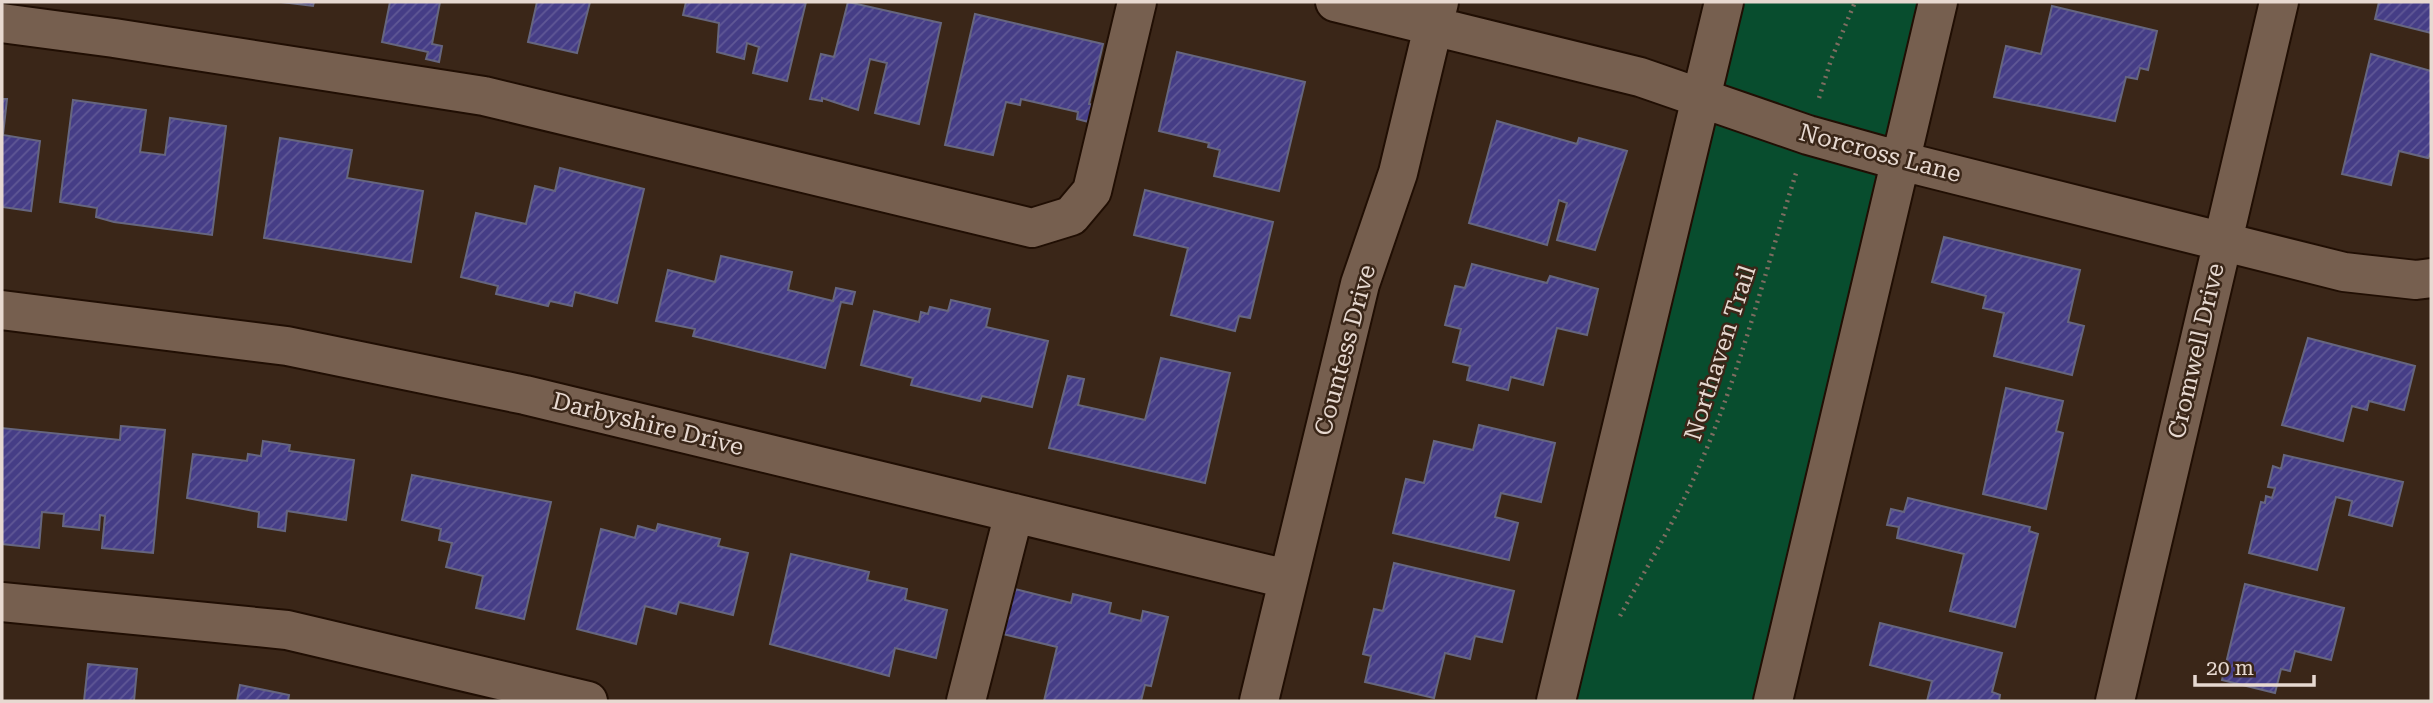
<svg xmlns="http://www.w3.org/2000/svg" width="2433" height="703" font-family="'Roboto Serif',serif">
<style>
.park{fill:#084d2e}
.building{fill:url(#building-hatch);stroke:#66667f;stroke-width:2}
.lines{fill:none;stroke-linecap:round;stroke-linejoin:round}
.minor-casing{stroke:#200e03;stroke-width:42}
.path{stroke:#7e6d61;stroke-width:4.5;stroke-dasharray:2 5;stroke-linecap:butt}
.minor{stroke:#765f4f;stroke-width:38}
.labels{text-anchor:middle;stroke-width:5;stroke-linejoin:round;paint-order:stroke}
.street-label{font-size:24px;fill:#e7d9d1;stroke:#3a2618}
</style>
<defs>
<pattern id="building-hatch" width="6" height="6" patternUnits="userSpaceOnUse" patternTransform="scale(1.75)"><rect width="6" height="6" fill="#453d86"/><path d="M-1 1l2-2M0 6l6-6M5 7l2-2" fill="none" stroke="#605896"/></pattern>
</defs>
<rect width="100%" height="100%" fill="#3a2618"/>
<path class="park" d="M1724,2H1951L1784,701H1558Z"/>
<path class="building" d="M281,2H314L313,6Z
M390,2H440L432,44L442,46L439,62L426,59L428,52L382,42Z
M537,2H590L577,53L528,42Z
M686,2H806L787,81L753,73L759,47L747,43L744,59L717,52L719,23L683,15Z
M848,2L941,23L919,124L875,113L887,63L870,59L858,110L822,98V101L810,99L821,54L834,57Z
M2379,2H2431V33L2375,19Z
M2052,6L2157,31L2148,70L2140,68L2137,79L2126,77L2115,121L1994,97L2006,46L2041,54Z
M975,14L1103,44L1089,104L1099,106L1096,124L1077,119L1078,112L1021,99L1020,105L1006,102L993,155L945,145Z
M1177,52L1305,82L1279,191L1214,176L1220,150L1208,147L1209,143L1159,131Z
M2371,54L2431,71V153L2428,158L2399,151L2391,185L2342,174Z
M2,99H7L3,135L40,141L31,211L2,207Z
M73,100L146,110L140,152L165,155L170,118L226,126L212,235L114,222L96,217L97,208L60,202Z
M1497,121L1577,144L1579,138L1627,151L1595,250L1557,240L1567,203L1559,200L1547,245L1469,223Z
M280,138L352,150L347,178L423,191L411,262L264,238Z
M560,168L644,189L617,303L575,292L572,306L550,301L548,306L496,294L498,286L461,277L476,213L526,224L535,186L555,191Z
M1145,190L1273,222L1250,318L1239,316L1235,331L1171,315L1188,248L1134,235Z
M1944,237L2080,270L2068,322L2084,326L2072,375L1994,356L2004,313L1983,308L1986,296L1932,282Z
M721,256L792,272L788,290L833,301L836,288L855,292L852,304L841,302L825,368L693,336L695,329L656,321L668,270L715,282Z
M1472,264L1547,283L1550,276L1598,289L1587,335L1557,328L1543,385L1511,377L1508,390L1467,380L1470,366L1453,362L1461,329L1445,325L1455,286L1465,288Z
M951,300L990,309L986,327L1048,341L1032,407L982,396L980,401L911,385L913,378L861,365L874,311L919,322L921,312L928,314L930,307L948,311Z
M2308,338L2415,366L2404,410L2369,401L2367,410L2352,406L2343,441L2282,425Z
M1161,358L1230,373L1205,483L1049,448L1068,376L1084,379L1078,405L1145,420Z
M2006,388L2063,401L2056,431L2063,433L2046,509L1983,494Z
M1479,425L1555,443L1541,502L1501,493L1495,517L1518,523L1509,560L1393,533L1406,479L1424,483L1434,441L1473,450Z
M121,426L165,430L153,553L102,548L105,516L100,515L99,530L63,526L64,514L42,512L39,548L2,544V428L120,440Z
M263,441L290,445L289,451L354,460L346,520L287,511L285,531L258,527L259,512L187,498L193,454L247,461L248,454L261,456Z
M2284,455L2403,482L2392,526L2349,515L2352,501L2336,497L2317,570L2249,553L2261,502L2265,503L2266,496L2272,498L2275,488L2268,487L2273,466L2281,469Z
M412,475L551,502L524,619L476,608L483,576L446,567L452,543L439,540L441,529L402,520Z
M1908,498L2030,527L2029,531L2038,534L2015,627L1950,611L1964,554L1897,538L1899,527L1887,525L1891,509L1904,512Z
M658,524L720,539L718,546L748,553L733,615L679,602L676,614L645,606L636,644L577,629L601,529L635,538L638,526L656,531Z
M791,554L869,572L867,580L907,589L905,600L947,610L936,658L895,648L889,676L770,644Z
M1394,563L1514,591L1502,642L1475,636L1470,659L1445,653L1434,698L1365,682L1371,656L1363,654L1374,609L1383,611Z
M2245,584L2344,608L2331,660L2295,651L2290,671L2281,669L2275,693L2222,680Z
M1015,589L1071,603L1073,594L1111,603L1109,613L1141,621L1143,611L1168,617L1151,686L1145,685L1141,701H1044L1057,647L1003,634Z
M1880,623L2002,653L1992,692L2000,695L1999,701H1927L1932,681L1870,665Z
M88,664L137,669L134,701H84Z
M240,685L289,695L288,701H237Z"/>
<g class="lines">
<defs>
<path id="minor" d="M1335,2L1640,77L1808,135L1901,161L2344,272L2416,280L2431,278
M2,23L114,38L484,96L1032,228L1071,216L1092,191L1137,2
M2,310L287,346L525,395L1287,579
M2,602L287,630L588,701
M966,701L1014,513
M1259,701L1360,284L1398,173L1439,2
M1556,701L1724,2
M1773,701L1938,2
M2115,701L2279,2"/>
</defs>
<use href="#minor" class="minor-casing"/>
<path class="path" d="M1819,98L1831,60L1855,2
M1620,616C1649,563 1681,511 1704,455C1743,363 1767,265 1797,170"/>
<use href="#minor" class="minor"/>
</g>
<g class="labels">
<g class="street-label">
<text transform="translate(1880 153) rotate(15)" y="8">Norcross Lane</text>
<text transform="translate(1345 350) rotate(-75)" y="8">Countess Drive</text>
<text transform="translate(2196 351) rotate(-77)" y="8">Cromwell Drive</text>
<text transform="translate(1720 353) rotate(-72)" y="8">Northaven Trail</text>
<text transform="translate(648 424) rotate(14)" y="8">Darbyshire Drive</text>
</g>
</g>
<rect width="2433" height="703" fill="none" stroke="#e7d9d1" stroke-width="7"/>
<path d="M2195 675v10h119v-10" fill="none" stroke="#e7d9d1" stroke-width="3.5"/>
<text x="2206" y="675" font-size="21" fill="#e7d9d1" stroke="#3a2618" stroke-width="5" paint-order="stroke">20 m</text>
</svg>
